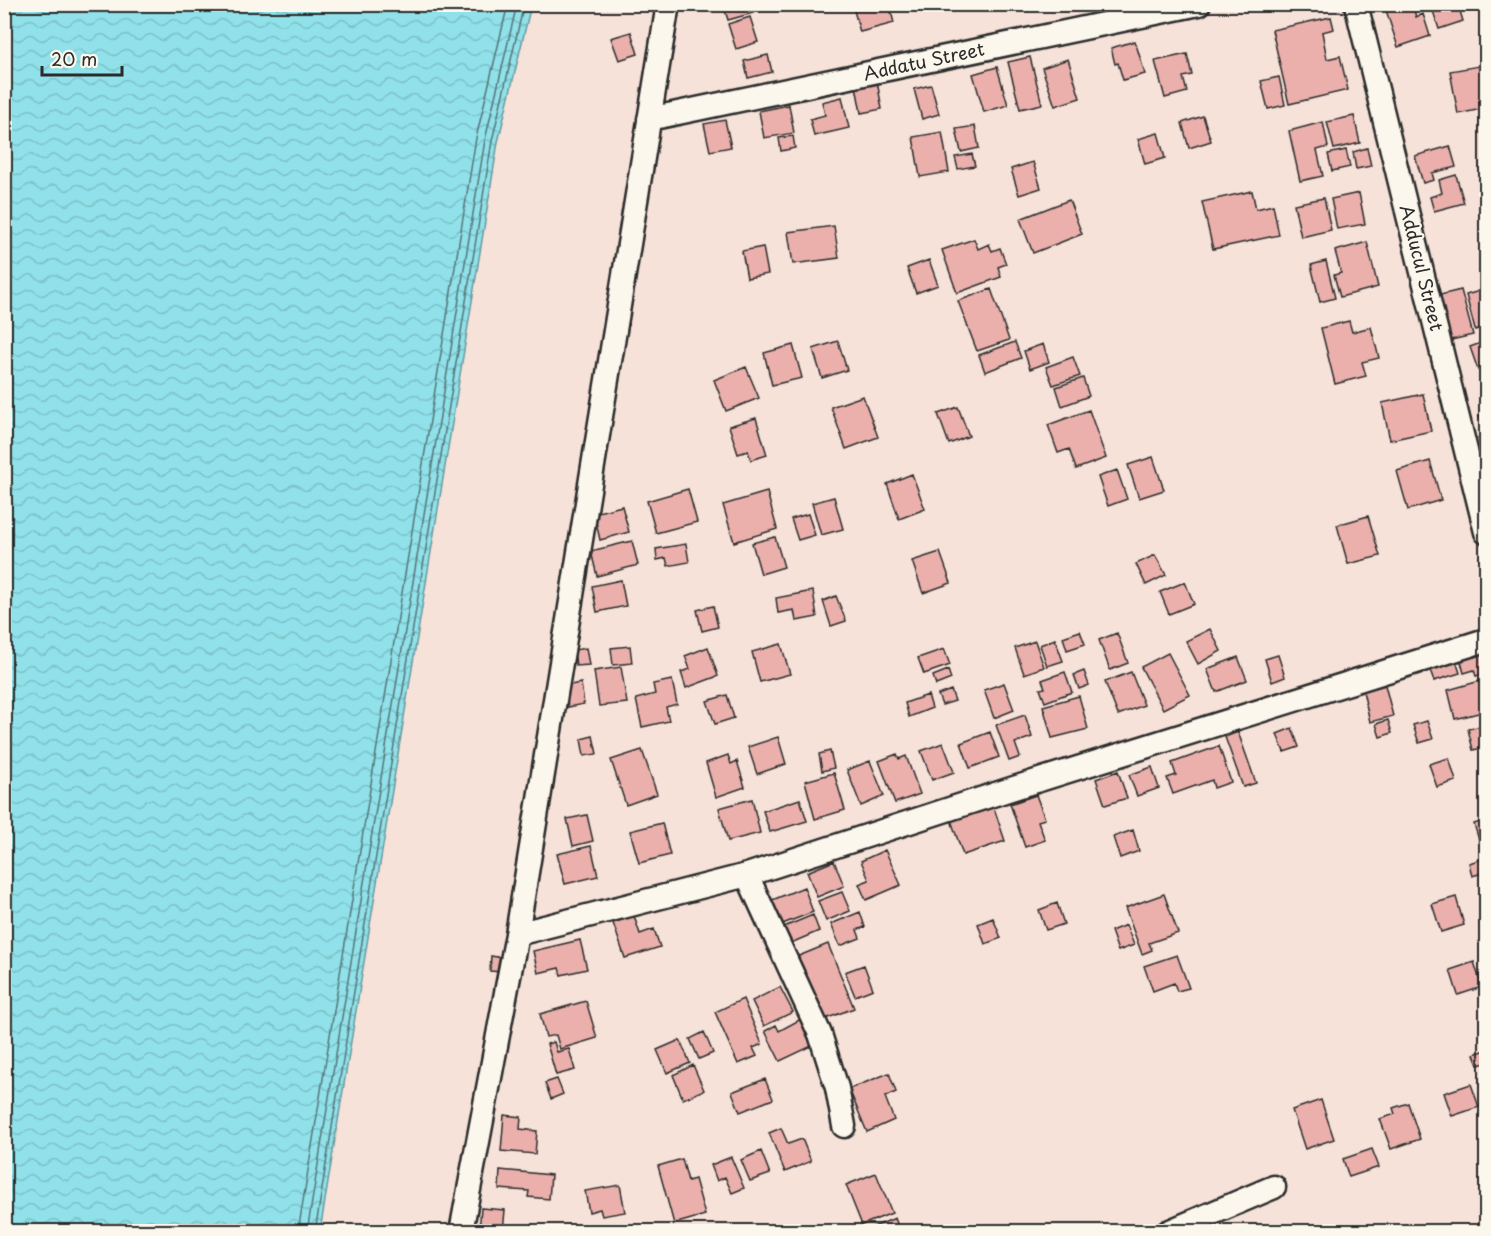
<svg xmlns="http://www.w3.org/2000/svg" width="1491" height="1236" font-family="'Playpen Sans',sans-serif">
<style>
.water{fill:url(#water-waves);stroke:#68989d;stroke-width:1.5}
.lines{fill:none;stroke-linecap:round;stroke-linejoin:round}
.shore{stroke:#537477;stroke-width:1.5}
.building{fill:#ebb0ac;stroke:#2b2b2b;stroke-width:1.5}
.street-casing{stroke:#2b2b2b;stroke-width:27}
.street{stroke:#fbf7ec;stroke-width:22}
.labels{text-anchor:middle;stroke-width:4.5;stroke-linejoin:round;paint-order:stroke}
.street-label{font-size:18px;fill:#2b2b2b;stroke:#fbf7ec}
</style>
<defs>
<pattern id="water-waves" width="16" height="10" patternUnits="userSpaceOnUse" patternTransform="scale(1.5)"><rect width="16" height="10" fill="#90e1e9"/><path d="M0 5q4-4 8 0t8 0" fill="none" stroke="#7cc1c8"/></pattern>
</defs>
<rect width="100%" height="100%" fill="#f6e2d9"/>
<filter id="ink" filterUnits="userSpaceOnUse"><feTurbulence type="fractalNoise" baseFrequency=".0167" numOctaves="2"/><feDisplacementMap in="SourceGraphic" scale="12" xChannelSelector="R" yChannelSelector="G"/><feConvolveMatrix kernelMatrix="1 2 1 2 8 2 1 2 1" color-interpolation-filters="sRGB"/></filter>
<g filter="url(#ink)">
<path class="water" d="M5,4L531,5L498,142L320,1231H5Z"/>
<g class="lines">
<path class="shore" d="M298,1232L476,138L508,4
M307,1232L485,140L517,4
M315,1232L492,141L524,4"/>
</g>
<path class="building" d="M732,4H750L753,13L728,20L724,7Z
M860,4H889L894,23L860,32L853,7Z
M1384,4H1412L1416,17L1423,14L1430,36L1398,47Z
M1438,4H1466L1459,8L1463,21L1439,29L1433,11L1439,9Z
M750,17L758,42L736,49L728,24Z
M1331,17L1334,29L1322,32L1327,59L1340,56L1348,90L1289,104L1272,30Z
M631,32L638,54L619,60L611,38Z
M1135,41L1145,74L1123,80L1118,63L1115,64L1111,48Z
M1187,54L1192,75L1183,77L1187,92L1165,98L1155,61Z
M768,55L772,72L748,78L744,61Z
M1030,57L1042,104L1020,109L1008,62Z
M1068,59L1080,98L1055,106L1042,68Z
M1479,66L1486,108L1458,114L1450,71Z
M997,67L1008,105L984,112L973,74Z
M1279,77L1285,105L1268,109L1261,81Z
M877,81L882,109L861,113L856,86Z
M931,85L939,114L922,119L914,89Z
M842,97L849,128L814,136L810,119L825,115L822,102Z
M789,105L794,133L764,138L759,111Z
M1203,116L1211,141L1189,148L1182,123Z
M1354,116L1360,143L1334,149L1327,122Z
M725,120L731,147L710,151L704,124Z
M1323,122L1328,147L1317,150L1323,176L1300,181L1289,131Z
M975,126L979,148L961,152L956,129Z
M942,132L949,172L920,177L913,137Z
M1158,133L1165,158L1145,164L1138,139Z
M793,136L795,148L781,151L779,138Z
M1450,146L1456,167L1432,173L1434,180L1423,183L1415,156Z
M1367,148L1371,166L1356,169L1353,152Z
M1346,150L1350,167L1332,171L1328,154Z
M972,154L975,166L958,169L955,157Z
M1033,162L1041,188L1019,195L1011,169Z
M1456,175L1464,203L1434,211L1430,197L1442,193L1439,180Z
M1252,191L1256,209L1273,205L1279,235L1213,249L1202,202Z
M1359,193L1365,224L1337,229L1331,199Z
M1324,198L1331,230L1301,237L1294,204Z
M1069,200L1082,234L1033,253L1020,219Z
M834,226L839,258L793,264L788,232Z
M974,239L978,249L989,244L992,251L1000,248L1006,264L998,267L1001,277L957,293L942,250Z
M1367,242L1378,287L1340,297L1334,275L1341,273L1335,251Z
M763,247L768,274L747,278L742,251Z
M929,260L938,285L916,293L907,268Z
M1326,261L1335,298L1320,302L1311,265Z
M991,289L1009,340L977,351L958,301Z
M1461,290L1473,335L1451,340L1440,295Z
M1483,290L1486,305V327L1475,330L1466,295Z
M1349,321L1352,332L1371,327L1379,358L1362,362L1366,376L1335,384L1321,328Z
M838,341L847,370L822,378L813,349Z
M1486,341V367L1478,370L1470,347Z
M1015,342L1021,358L985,372L979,355Z
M1043,344L1049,362L1030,369L1024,351Z
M793,345L802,378L772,385L764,353Z
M1073,357L1080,376L1053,385L1046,367Z
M746,367L759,398L726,411L714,380Z
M1083,378L1089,396L1062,406L1056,387Z
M1423,394L1431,431L1390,440L1382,403Z
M863,396L878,437L846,449L831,407Z
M958,407L969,436L949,444L938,414Z
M1089,410L1106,458L1076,469L1069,449L1058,453L1048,425Z
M1486,413V439L1479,416Z
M756,418L767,455L751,460L748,451L738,454L729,426Z
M1484,436L1486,446V462L1478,465L1471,440Z
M1153,457L1164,490L1139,498L1128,465Z
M1430,461L1441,500L1408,510L1397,471Z
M1117,470L1127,499L1108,506L1098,477Z
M912,474L925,509L899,519L887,484Z
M688,489L697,522L656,533L647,501Z
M767,492L777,529L734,542L723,505Z
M834,497L843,529L821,535L812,503Z
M622,506L629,532L600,540L594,513Z
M808,514L815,535L798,540L791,519Z
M1368,516L1380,556L1348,564L1337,525Z
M775,537L784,567L761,574L752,543Z
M632,541L638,565L597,576L591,551Z
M686,544L689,562L668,566L666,558L657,560L656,549Z
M940,552L951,583L923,593L912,561Z
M1155,555L1166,575L1146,585L1136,564Z
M621,580L626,606L597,612L592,586Z
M1185,582L1194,604L1169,614L1160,592Z
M813,591L817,617L796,621L794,610L778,613L776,598Z
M836,596L846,621L831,626L823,601Z
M713,606L718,627L702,631L697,610Z
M1210,629L1221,651L1198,664L1186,641Z
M1080,631L1085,644L1067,650L1063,637Z
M1117,633L1128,663L1110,670L1099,640Z
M1055,639L1063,661L1047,666L1040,645Z
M1035,641L1044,667L1024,674L1015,648Z
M781,644L790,674L760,682L752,652Z
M630,646L632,663L613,665L611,648Z
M708,647L718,676L686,688L681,672L690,669L685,656Z
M586,648L589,665L576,666L574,650Z
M944,649L950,665L924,674L918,658Z
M1486,650V673L1476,676L1474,670L1464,673L1460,658Z
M1168,653L1190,695L1163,709L1141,667Z
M1278,655L1285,677L1272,682L1265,659Z
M1454,655L1460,673L1434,681L1428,664Z
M1238,657L1247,680L1216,692L1207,669Z
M621,667L627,703L599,706L594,671Z
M948,670L951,679L936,685L933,676Z
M1084,671L1089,685L1079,689L1074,675Z
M1065,672L1072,692L1045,702L1040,689L1045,688L1042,680Z
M1131,672L1144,705L1118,715L1105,682Z
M672,680L677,704L666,707L669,721L642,727L636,699L655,694L653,684Z
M1480,681L1486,711L1455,719L1448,690Z
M581,683L584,704L568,707L565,686Z
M1004,683L1014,710L994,718L984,690Z
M1385,685L1393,716L1370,722L1363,691Z
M951,690L955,701L942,705L938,695Z
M727,695L734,718L715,724L707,701Z
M928,695L932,708L909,717L905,703Z
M1079,696L1088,729L1052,738L1043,706Z
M1025,715L1032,737L1015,743L1020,757L1009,761L996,725Z
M1388,720L1392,733L1380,737L1376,724Z
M1427,721L1433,739L1419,743L1413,725Z
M1486,725V747L1473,750L1468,729Z
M1292,728L1299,747L1284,752L1277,734Z
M990,732L999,757L970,768L961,743Z
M1238,732L1256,783L1243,787L1225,737Z
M593,736L597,754L584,756L581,739Z
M778,737L786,764L757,774L748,747Z
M943,743L954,772L932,780L921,751Z
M1219,746L1231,782L1214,788L1212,780L1173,794L1167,778L1176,775L1172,763Z
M642,750L657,794L626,805L611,760Z
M830,751L834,768L822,771L819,754Z
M897,754L899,759L906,756L920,794L895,803L879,761Z
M728,755L731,764L737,761L745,787L716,797L706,763Z
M1449,758L1456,781L1437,787L1429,764Z
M870,761L884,796L861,806L847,770Z
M1152,767L1159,788L1137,796L1129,775Z
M1118,771L1127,798L1105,805L1096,779Z
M834,773L845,810L815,819L805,781Z
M1036,795L1045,819L1038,821L1045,840L1025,847L1010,804Z
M752,799L760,833L728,841L719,808Z
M800,799L807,821L770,832L763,811Z
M993,805L1005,841L963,855L951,820Z
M587,815L593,841L573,846L567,819Z
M1486,820V855L1484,856L1474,824Z
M662,823L670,855L639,863L630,831Z
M1133,830L1139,851L1120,858L1113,837Z
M591,846L598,876L565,884L557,854Z
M885,850L901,885L866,900L859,884L869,880L861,861Z
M1485,858L1486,872L1472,876L1469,863Z
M834,861L844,886L817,897L807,872Z
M804,887L813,912L780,925L770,901Z
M842,892L850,911L826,921L818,901Z
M1164,894L1178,933L1149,943L1152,950L1142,954L1125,908Z
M1456,897L1464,925L1441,932L1432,904Z
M1057,903L1064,924L1046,930L1039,910Z
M860,912L865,927L857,930L860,938L840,946L831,924Z
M813,915L819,931L791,943L784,927Z
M634,916L640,934L654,929L660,947L625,958L613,923Z
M993,918L1001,938L985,944L978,924Z
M1126,925L1134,945L1118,951L1111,931Z
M580,940L587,969L561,975L559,968L538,973L533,951Z
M828,944L854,1008L820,1021L794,958Z
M1177,955L1189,988L1177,991L1174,983L1153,991L1144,966Z
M491,956L503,958L502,972L490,971Z
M1474,962L1482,987L1458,995L1450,970Z
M864,965L873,989L855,996L845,972Z
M780,987L793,1012L764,1026L752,1001Z
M743,999L762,1044L753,1048L757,1056L738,1064L715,1012Z
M586,1001L597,1038L560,1049L556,1035L546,1037L540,1014Z
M801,1019L814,1045L780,1061L765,1031L776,1025L779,1031Z
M704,1032L713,1053L699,1059L690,1039Z
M680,1040L690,1063L667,1073L657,1050Z
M554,1042L557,1052L569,1049L575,1070L556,1075L547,1044Z
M1486,1050V1063L1478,1065L1474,1054Z
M693,1065L704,1090L683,1099L673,1075Z
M889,1073L896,1092L885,1097L894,1120L867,1132L849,1089Z
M557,1079L563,1094L551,1099L545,1083Z
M765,1079L773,1099L740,1112L732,1092Z
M1471,1084L1479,1107L1452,1116L1444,1093Z
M1321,1100L1334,1139L1305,1149L1292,1110Z
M1408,1103L1420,1139L1391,1149L1380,1119L1395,1114L1393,1108Z
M504,1115L521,1117L520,1129L537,1131L535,1154L501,1151Z
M781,1128L788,1144L802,1139L811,1161L785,1172L769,1133Z
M1372,1149L1379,1167L1349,1177L1343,1159Z
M761,1151L770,1174L750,1181L741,1160Z
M731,1157L744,1188L732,1193L725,1177L717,1181L711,1165Z
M682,1159L688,1181L695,1179L705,1215L674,1224L658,1166Z
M500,1170L551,1175L549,1199L528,1197L529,1191L499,1189Z
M876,1173L892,1213L862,1225L846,1185Z
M620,1185L625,1212L602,1216L600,1209L589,1212L585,1191Z
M481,1208L505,1210L503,1232H479Z
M895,1218L900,1232H872L871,1228Z
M511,1227L530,1229V1232H511Z"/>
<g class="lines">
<defs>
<path id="street" d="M1356,4L1486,532
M649,119L1199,4
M747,875L820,1034L837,1088L844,1126
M517,934L747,875L1014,788L1486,640
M461,1232L517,934L668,4
M1168,1232L1274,1187"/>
</defs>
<use href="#street" class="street-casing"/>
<use href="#street" class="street"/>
</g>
</g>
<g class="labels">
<g class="street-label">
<text transform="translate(924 62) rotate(-12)" y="6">Addatu Street</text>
<text transform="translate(1421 268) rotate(76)" y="6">Adducul Street</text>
</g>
</g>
<rect width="1491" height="1236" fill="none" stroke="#fbf7ec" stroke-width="24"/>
<rect x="12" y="12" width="1467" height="1212" fill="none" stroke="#2b2b2b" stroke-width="2" filter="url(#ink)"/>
<path d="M42 66v9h80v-9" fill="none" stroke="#2b2b2b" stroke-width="3"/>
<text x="51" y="66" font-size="18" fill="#2b2b2b" stroke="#fbf7ec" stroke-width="4.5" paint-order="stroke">20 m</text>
</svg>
